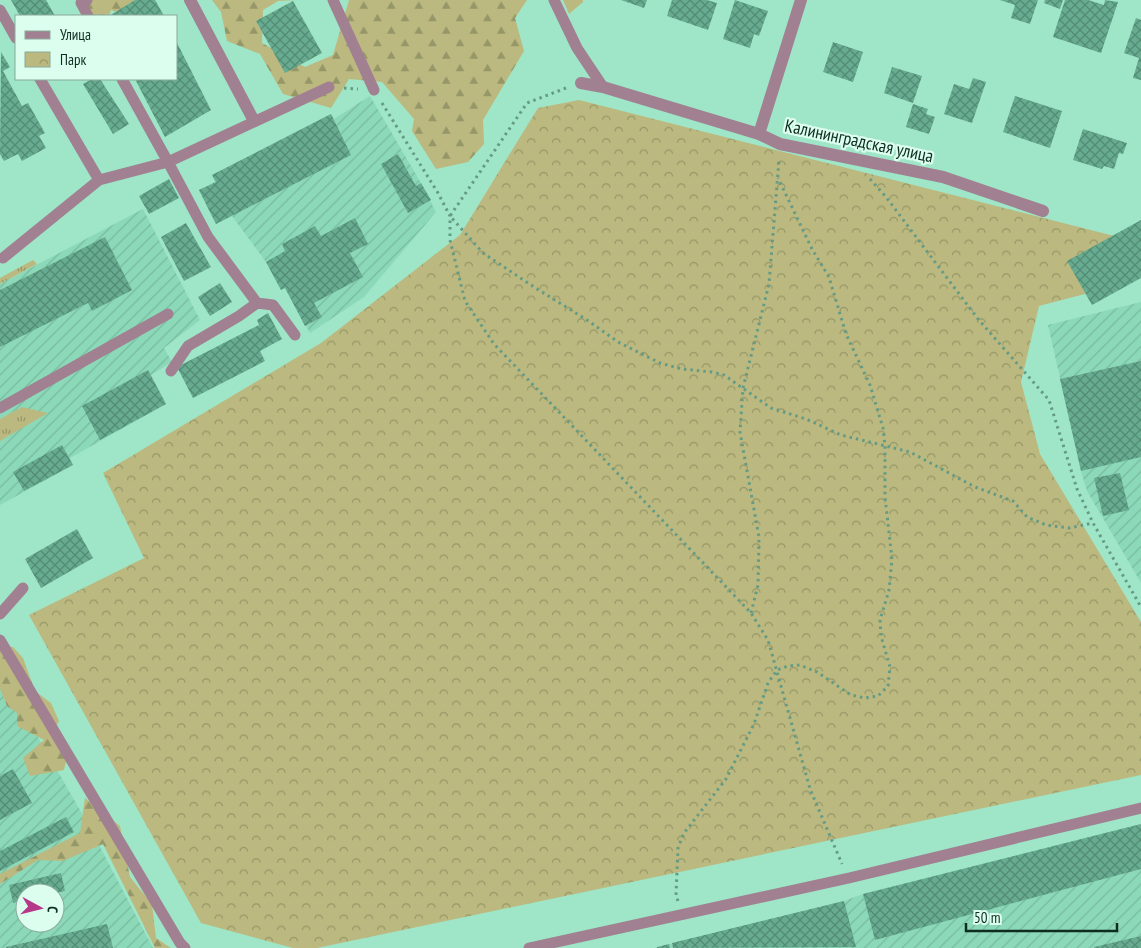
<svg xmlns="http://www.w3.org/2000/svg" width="1141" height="948" font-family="'PT Sans Narrow',sans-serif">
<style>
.industrial{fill:url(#industrial-furrows);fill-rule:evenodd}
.grass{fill:url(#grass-tufts)}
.forest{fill:url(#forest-firs)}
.park{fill:url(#park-crowns)}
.building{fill:url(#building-cross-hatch)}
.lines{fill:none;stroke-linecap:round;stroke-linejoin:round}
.path{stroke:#659b84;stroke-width:3;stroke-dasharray:2.5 4;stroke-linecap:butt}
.service{stroke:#a18091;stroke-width:11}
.minor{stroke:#a18091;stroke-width:12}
.labels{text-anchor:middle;stroke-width:4.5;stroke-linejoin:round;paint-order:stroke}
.street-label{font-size:18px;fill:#0e2c20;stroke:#dcfeee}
</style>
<defs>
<pattern id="industrial-furrows" width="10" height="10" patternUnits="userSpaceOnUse" patternTransform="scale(1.25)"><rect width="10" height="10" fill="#8cd9b9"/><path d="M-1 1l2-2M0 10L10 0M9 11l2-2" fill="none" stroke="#78ba9f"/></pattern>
<pattern id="grass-tufts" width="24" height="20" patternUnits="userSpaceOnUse" patternTransform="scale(1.25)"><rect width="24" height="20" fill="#bbb97f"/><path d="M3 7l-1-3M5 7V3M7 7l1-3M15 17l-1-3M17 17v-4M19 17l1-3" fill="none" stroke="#969768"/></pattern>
<pattern id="forest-firs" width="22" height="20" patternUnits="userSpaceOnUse" patternTransform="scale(1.25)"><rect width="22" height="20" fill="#bbb97f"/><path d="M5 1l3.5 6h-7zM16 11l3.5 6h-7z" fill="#969768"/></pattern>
<pattern id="park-crowns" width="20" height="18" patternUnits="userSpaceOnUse" patternTransform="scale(1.25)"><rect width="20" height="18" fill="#bbb97f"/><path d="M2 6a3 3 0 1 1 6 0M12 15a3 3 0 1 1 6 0" fill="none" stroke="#969768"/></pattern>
<pattern id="building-cross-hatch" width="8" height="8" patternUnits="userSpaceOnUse" patternTransform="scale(1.25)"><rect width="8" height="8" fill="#67ac90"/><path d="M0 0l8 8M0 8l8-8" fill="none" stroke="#538c75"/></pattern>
</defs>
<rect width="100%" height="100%" fill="#9fe5c7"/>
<path class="industrial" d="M370,96L421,183L436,212L364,297L310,333L285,288L281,290L266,262L232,216L216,224L199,190L215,182L212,175L331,114L334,119Z
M143,209L200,320L164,348L172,362L151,375L166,404L70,458L73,465L0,505V284Z
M1141,302V583L1087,491L1081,471L1048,325Z
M0,671L88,824L153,948H0ZM25,893H55V923H25Z
M1141,824V948H654L844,901L863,894Z"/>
<path class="grass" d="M33,260L37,264L0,284V278Z
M22,407L48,413L0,441V419Z"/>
<path class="forest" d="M91,0H139L138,11C127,19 123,15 111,10L109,16H80Z
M212,0H295L278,1L263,10L262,43L305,67L333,55L349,0H527L515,18L524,51L483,120L484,144L468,162L436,169L412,131L414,119L382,82L349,79L331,108L283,94L260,54L227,41L221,12Z
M563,0H583V2L569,14Z
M0,645L13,647L23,658L35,691L51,703L59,721L51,735L69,748L64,770L30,776L23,758L44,740L17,726V713L7,706L0,689Z
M85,798L120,826L130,877L152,904L156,938L171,948H155L103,844L63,861L38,860L0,884V874L80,833Z"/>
<path class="park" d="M579,100L1122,238L1115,286L1039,306L1021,382L1040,454L1141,622V775L317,948H293L201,923L29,615L144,558L103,473L321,343L460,235L538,108Z"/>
<path class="building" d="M11,0H46L55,16H20Z
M135,0H155L164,16H109Z
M621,0H647L644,8Z
M672,0H707L717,3L708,30L667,16Z
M735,0L768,11L759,36L754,34L750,48L723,39Z
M1000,0H1038L1030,24L1011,18L1015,5Z
M1045,0H1063L1060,9L1044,3Z
M1065,0H1088L1104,5L1105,0L1118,2L1101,53L1053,37Z
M293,1L322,53L285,73L256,21Z
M1136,18L1141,20V80L1133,78L1139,58L1124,53Z
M176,41L211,110L165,137L135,79H176Z
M833,42L863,52L853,82L823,72Z
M1,52L10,67L3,71L22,106L28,103L45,133L39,136L46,148L22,161L18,154L4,161L0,154Z
M892,67L922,76L913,103L884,93Z
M973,78L986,82L972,123L944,114L954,84L969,89Z
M92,79H100L129,124L113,134L83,84Z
M1015,96L1062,111L1050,148L1003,132Z
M913,104L928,109L926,114L935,117L929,134L906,127Z
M331,114L351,155L216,224L199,190L216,182L212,175Z
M1083,129L1127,143L1123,154L1119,153L1114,169L1104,166L1102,169L1073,160Z
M398,154L416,186L421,183L431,200L408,213L381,164Z
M169,179L179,198L149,214L139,196Z
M355,218L368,244L350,253L363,277L314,303L322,317L305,326L285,288L281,290L266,262L285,251L282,244L315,226L321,236Z
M1141,220V278L1092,305L1067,261Z
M186,223L211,267L184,281L161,237Z
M105,237L132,290L92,311L88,303L0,347V290Z
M220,283L232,302L210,316L198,297Z
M268,313L282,339L260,351L265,361L193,398L177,367L259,325L257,320Z
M1141,361V457L1081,471L1060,379Z
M148,370L166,404L100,440L82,406Z
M62,445L73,465L24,491L13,472Z
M1120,473L1129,510L1103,516L1094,478Z
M77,529L93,558L41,588L25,559Z
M13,769L32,803L0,820V776Z
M66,817L74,832L0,871V851Z
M1141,824V869L875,940L863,894Z
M61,873L65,891L55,893H25V900L13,903L9,885Z
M844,901L856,947L673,948L672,943Z
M107,924L113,948H6V947Z
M1141,936V948H1094V947Z
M669,944L670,948H657V947Z"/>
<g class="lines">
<path class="path" d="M344,88L358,89
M566,88L527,103L450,216L483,253L534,287L587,320L618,342L660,363L682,369L712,372L724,375L771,408L806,419L841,435L910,452L975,487L1013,501L1027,517L1046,525L1069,528L1093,523
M382,103L438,193L450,216V240L465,301L494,344L751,613L768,640L810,789L842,864
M870,179L886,197L978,319L1049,400L1077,489L1093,523L1141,607
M751,613L758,585L759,537L740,432L743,388L769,284L779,160
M678,901L676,895L678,848L684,833L726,779L754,724L768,683L777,670L788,666L800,665L817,672L851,695L865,698L878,696L888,686L890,667L881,636L880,620L889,590L892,559L885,497V446L883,428L870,385L846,334L829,277L812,249L778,178"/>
<path class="service" d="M87,0L81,3L88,16
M333,0L374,90
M554,0L577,48L603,87
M0,10L16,38
M40,79L99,180
M122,79L168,162L329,87
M3,258L99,180L168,162L208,237L257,303L239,316L188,346L171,371
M257,303L273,305L295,335
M0,408L168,314
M0,614L23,588
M0,640L180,943L185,948
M529,948L849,878L1141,808"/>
<path class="minor" d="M190,0L254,121
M581,83L603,87L759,134L780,144L943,177L1043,211
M759,134L801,0"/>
</g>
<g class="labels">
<g class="street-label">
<text transform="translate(859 141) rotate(12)" y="6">Калининградская улица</text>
</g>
</g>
<rect x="15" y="15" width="162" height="65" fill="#dcfeee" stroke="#8aaa9c"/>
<rect x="25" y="31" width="25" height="8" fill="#a18091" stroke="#8aaa9c"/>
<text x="60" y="40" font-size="15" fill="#0e2c20">Улица</text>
<rect x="25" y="52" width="25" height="15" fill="url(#park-crowns)" stroke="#8aaa9c"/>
<text x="60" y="65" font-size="15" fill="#0e2c20">Парк</text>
<g transform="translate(40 908) rotate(97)"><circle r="24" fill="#dcfeee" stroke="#8aaa9c"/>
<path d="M0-4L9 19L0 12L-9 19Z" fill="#b63888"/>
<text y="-8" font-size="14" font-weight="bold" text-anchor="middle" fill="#0e2c20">С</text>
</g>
<path d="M966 923v8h151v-8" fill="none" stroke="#0e2c20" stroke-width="2.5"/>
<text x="974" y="923" font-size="15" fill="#0e2c20" stroke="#dcfeee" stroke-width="4" paint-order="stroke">50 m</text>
</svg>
